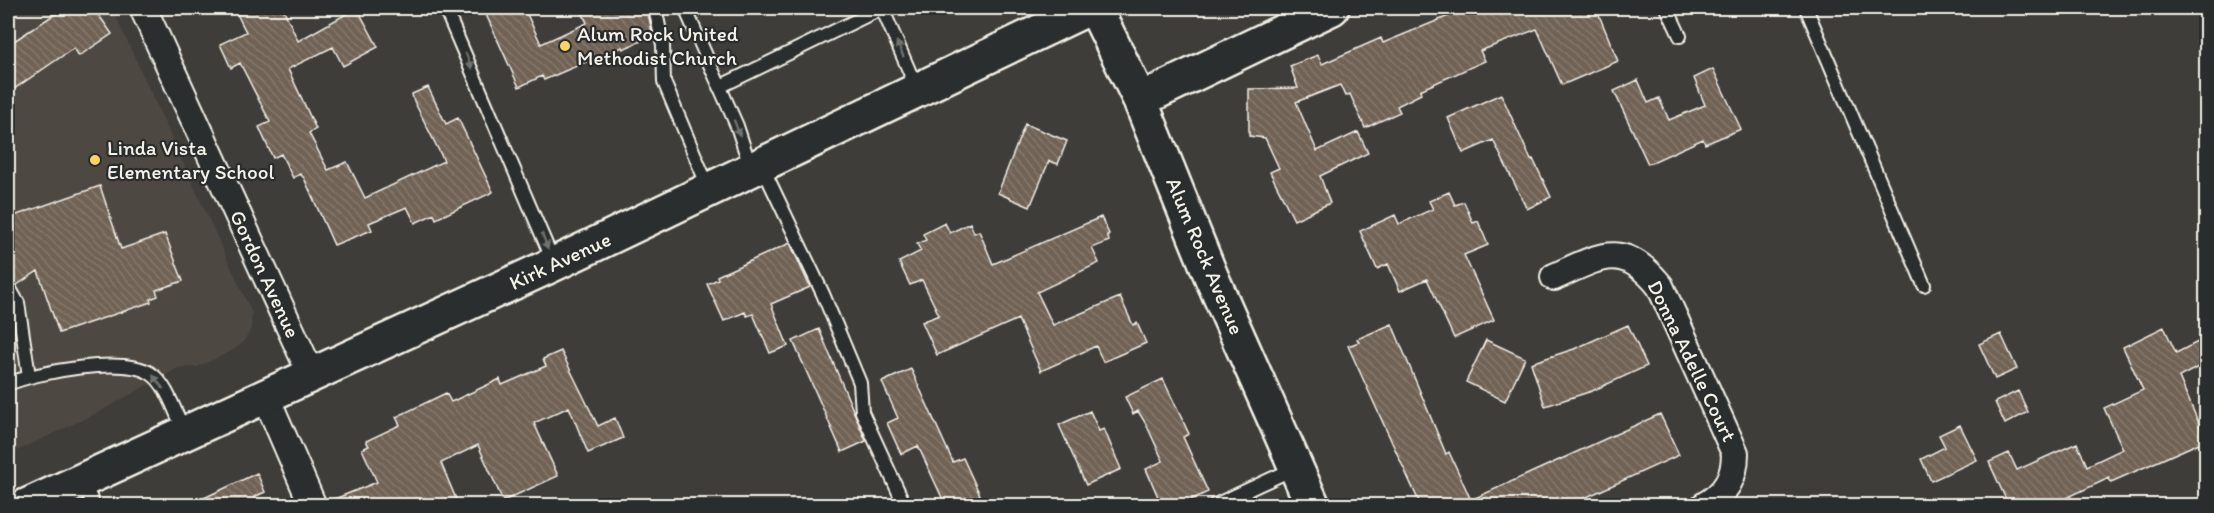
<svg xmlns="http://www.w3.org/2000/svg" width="2214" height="513" font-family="Itim,sans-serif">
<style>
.built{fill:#4d4842}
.building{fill:url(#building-back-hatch);stroke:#f4f1e8;stroke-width:1.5}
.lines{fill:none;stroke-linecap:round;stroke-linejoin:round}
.lane-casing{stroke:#f4f1e8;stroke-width:16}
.street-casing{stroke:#f4f1e8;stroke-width:30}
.secondary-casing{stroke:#f4f1e8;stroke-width:38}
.lane{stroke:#2a2d2e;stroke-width:12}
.street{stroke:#2a2d2e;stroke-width:26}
.secondary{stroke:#2a2d2e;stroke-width:33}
.oneway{fill:#71726f}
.poi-dot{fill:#ffd166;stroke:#2a2d2e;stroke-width:2}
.labels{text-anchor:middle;stroke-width:4.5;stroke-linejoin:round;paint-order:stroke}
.poi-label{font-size:21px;fill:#f4f1e8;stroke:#2a2d2e;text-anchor:start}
.street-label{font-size:21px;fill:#f4f1e8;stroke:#2a2d2e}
</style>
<defs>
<pattern id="building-back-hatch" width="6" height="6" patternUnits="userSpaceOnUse" patternTransform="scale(1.5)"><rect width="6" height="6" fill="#6f6255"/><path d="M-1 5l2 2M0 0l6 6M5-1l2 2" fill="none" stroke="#84796d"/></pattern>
</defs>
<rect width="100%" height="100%" fill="#3f3d3a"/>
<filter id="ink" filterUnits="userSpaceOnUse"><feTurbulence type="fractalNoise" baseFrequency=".0167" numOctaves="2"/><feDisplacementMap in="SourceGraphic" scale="12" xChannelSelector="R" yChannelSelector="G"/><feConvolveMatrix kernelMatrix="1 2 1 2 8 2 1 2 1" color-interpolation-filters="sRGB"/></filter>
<g filter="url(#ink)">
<path class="built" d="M8,8H112L252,313L251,329L243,343L232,351L197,367L178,368L101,411L8,455Z"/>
<path class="building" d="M64,8H94L112,34L79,56L74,48L8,93V45Z
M234,8H283L298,41L357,8L378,47L343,66L333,47L288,69L316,129L309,133L328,170L347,162L365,198L444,161L413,99L412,94L428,87L446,124L458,118L493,192L436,219L434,214L415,223L407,207L369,223L372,230L334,245L304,178L300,174L293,178L281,154L273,158L259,127L270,122L240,63L231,68L220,44L246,32Z
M483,8H524L541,44L587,23L580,8H647L652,32L646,35L648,38L623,49L622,47L603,57L602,55L544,80L542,76L519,87Z
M1468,8H1596L1618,61L1562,85L1537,29L1480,51L1485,61L1420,90L1421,94L1397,106L1400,112L1365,128L1350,94L1345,96L1340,85L1296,102L1317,151L1358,132L1368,153L1320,176L1330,203L1294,220L1270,172L1279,168L1265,138L1249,136V89L1298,88L1290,66L1318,55L1322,64L1381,38L1383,43Z
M1713,69L1741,129L1705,144L1703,139L1648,164L1614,91L1638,80L1648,103L1659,98L1669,120L1705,105L1694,78Z
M1501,94L1531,160L1533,159L1551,197L1527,209L1493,140L1463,153L1448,118Z
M1025,124L1067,141L1058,164L1049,161L1030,207L998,193Z
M100,186L121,249L165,234L183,281L156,290L158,296L150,299L151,302L59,333L38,271L17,285L8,281V218Z
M1449,192L1455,205L1464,202L1473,223L1478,221L1488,245L1464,255L1494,320L1454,338L1427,279L1400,291L1388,264L1377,269L1360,231L1395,215L1399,224L1433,209L1429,201Z
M1101,217L1109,234L1107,235L1109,241L1092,248L1099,263L1037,292L1053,325L1120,297L1133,325L1137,323L1146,343L1103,362L1096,346L1041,371L1018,319L937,355L922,322L939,315L922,280L910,285L899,262L921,251L917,244L926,240L923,234L945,223L950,233L970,223L974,233L979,231L993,264Z
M790,243L810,287L771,304L788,346L770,353L753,314L747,316L745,312L724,321L707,284L718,279L717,276Z
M1392,324L1446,454L1449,452L1471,500L1660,414L1679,455L1567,506H1421L1348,346L1359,342L1357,339Z
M1628,325L1647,366L1592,391L1545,406L1531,363L1574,349Z
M2164,327L2176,353L2206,338V363L2179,377L2206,440L2111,482L2109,478L2064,499L2067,506H2009L1989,462L2009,453L2017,470L2077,443L2087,466L2123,449L2104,408L2143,390L2123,347Z
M819,329L866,441L842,452L793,341Z
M2001,334L2017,369L1995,379L1979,344Z
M1486,340L1525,358L1505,401L1466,382Z
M561,351L598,426L615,418L623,438L588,453L569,407L534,423L558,476L503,501L478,445L441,463L459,506H328L327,502L377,482L362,449L369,446L366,441L400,425L396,417L446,393L451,402L500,379L502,385L509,382L546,366L543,359Z
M911,369L953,462L963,458L980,495L957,506H946L918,446L901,454L887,423L898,418L882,382Z
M1163,379L1189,434L1183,437L1208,492L1178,506H1162L1146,469L1163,461L1146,424L1138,411L1133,414L1125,397Z
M2018,391L2028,412L2005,424L1995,402Z
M1090,411L1099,431L1104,429L1121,469L1086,485L1059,425Z
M1960,425L1977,460L1931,481L1921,459L1945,447L1939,435Z
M257,473L265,492L254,497L258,506H187Z"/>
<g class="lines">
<defs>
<path id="lane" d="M445,8L554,263
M655,8L663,45L664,82L709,189
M685,8L737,126L751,169
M1667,8L1680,36
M1806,8L1924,285
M719,87L882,8L917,89
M762,166L823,294L860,383L862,412L905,506
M10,289L18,303L29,376
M8,384C37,372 122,356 150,373C167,383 176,415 185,433
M83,481L94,506
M1213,506L1295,468"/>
<path id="street" d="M143,8L312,376
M1554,277C1600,256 1623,240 1660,286L1735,453C1735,478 1726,493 1704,506
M266,397L313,506"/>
<path id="secondary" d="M1095,8L1140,100L1211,276L1313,506
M1140,100L1332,8
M26,506L554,264L1089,8"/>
</defs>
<use href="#lane" class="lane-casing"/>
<use href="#street" class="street-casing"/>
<use href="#secondary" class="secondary-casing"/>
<use href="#lane" class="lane"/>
<use href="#street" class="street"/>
<use href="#secondary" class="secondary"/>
</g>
<defs><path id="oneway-solid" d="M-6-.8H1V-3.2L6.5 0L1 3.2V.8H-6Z" transform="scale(1.5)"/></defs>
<g class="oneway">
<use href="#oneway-solid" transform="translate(900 49) rotate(-114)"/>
<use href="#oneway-solid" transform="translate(469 61) rotate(67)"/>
<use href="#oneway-solid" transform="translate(737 128) rotate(69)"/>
<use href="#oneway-solid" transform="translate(545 241) rotate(69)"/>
<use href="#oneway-solid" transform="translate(158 382) rotate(-128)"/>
</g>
</g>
<g class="poi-dot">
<circle cx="565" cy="46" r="6"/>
<circle cx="95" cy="160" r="6"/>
</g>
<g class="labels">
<g class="poi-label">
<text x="577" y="41">Alum Rock United<tspan x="577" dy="24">Methodist Church</tspan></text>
<text x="107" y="155">Linda Vista<tspan x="107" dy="24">Elementary School</tspan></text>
</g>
<g class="street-label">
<text transform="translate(1205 256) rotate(67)" y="7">Alum Rock Avenue</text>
<text transform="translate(560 261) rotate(-25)" y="7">Kirk Avenue</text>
<text transform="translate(265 274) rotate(65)" y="7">Gordon Avenue</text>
<text transform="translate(1692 361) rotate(64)" y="7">Donna Adelle Court</text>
</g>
</g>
<rect width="2214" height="513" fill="none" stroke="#2a2d2e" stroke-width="30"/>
<rect x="15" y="15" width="2184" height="483" fill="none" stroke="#f4f1e8" stroke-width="2" filter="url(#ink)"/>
</svg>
